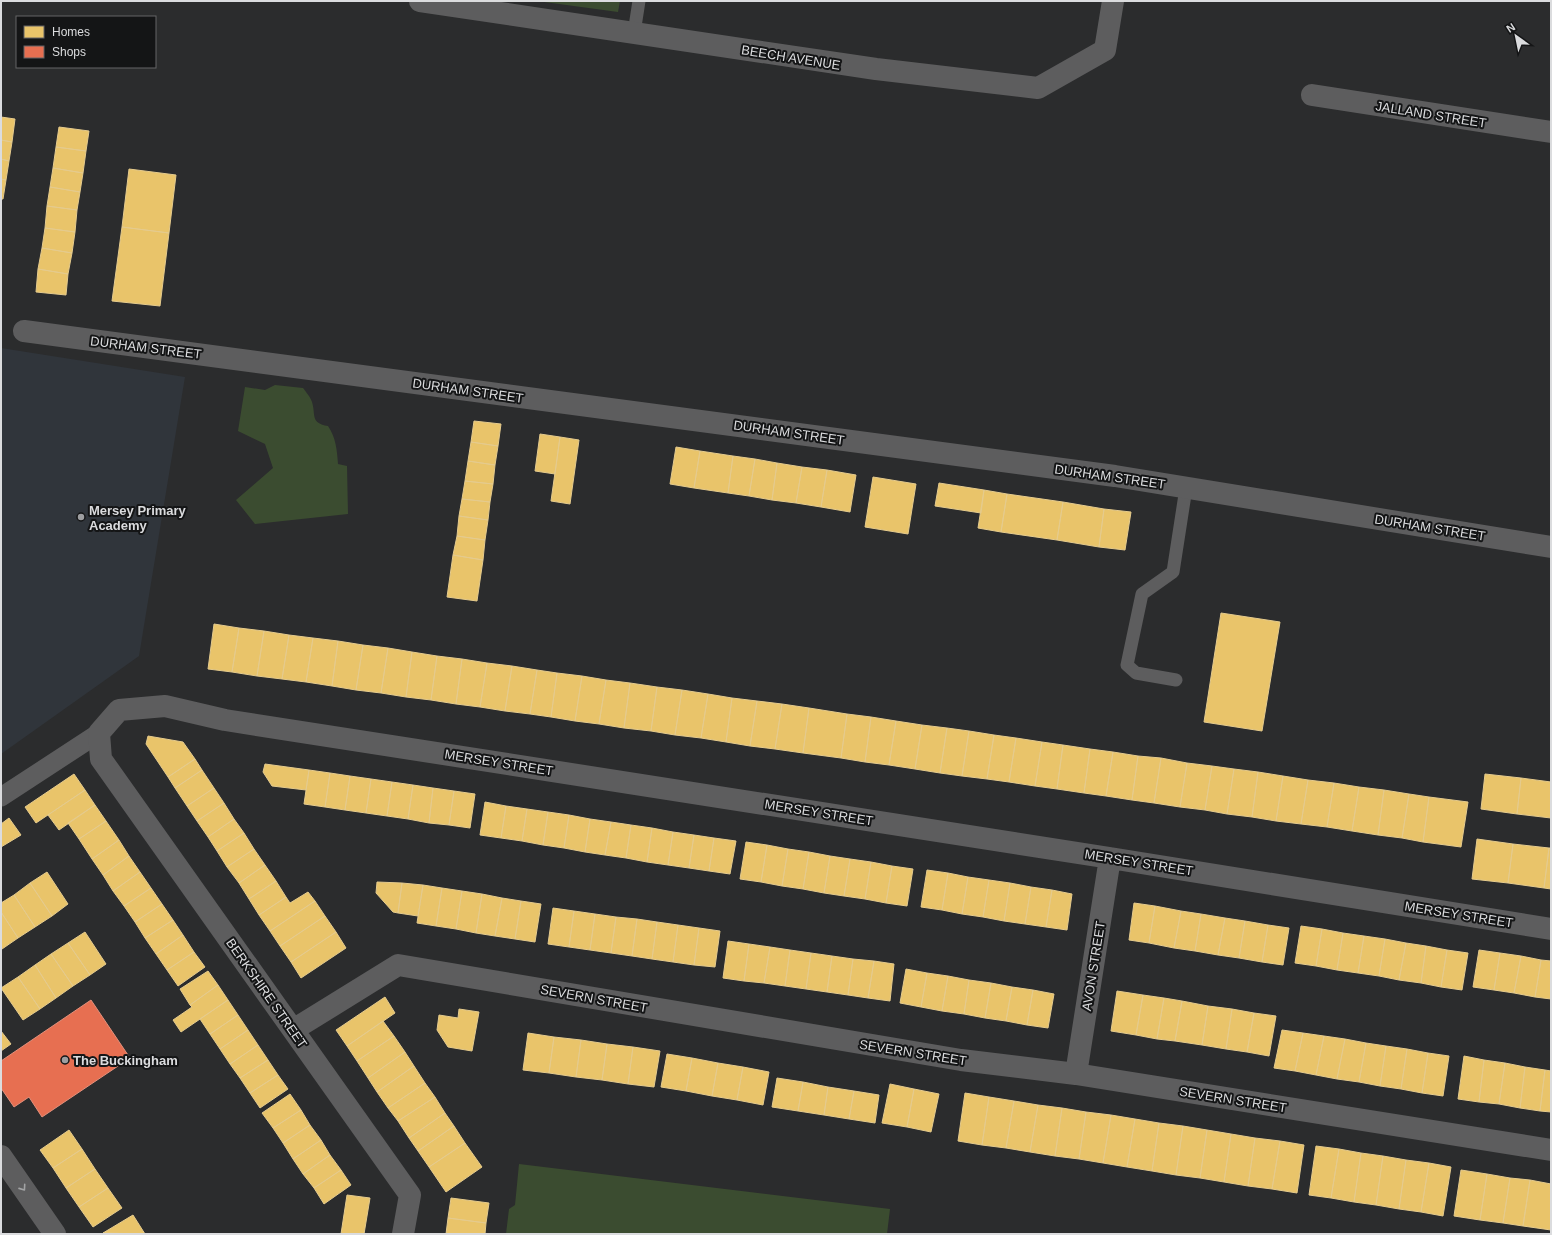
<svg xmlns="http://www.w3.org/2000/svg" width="1552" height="1235" font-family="Arial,sans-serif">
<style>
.built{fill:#30353b}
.green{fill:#3b4c30}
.homes{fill:#e9c46a;stroke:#e5cb8d}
.shops{fill:#e76f51;stroke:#e3907b}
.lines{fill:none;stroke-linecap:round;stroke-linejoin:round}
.service{stroke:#5d5d5e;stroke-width:13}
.pedestrian{stroke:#5d5d5e;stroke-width:19}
.minor{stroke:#5d5d5e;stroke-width:22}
.oneway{stroke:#a2a3a4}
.poi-dot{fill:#9d9ea0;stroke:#141516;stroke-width:1.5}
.labels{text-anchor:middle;stroke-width:4;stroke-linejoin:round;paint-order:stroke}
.street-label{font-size:13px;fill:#dbdcde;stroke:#141516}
.poi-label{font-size:13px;font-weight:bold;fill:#dbdcde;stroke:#141516;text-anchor:start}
</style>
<rect width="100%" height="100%" fill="#2b2c2d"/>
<path class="built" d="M1,348L185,377L139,656L1,754Z"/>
<path class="green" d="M537,1H620L618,12Z
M275,385L303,388C306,392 311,398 312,402C316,415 310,423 328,426C336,438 337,450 338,464L347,466L348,514L255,524L236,500L273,468L265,444L238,431L245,387L265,390Z
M519,1164L890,1209L887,1234H506L509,1209L515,1205Z"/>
<path class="homes" d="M1,117L15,119L12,142L1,140Z
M59,127L89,131L86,151L56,147Z
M1,140L12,142L9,161L1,159Z
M56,147L86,151L83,173L53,168Z
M1,159L9,161L6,180L1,179Z
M53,168L83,173L80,192L50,187Z
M129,169L176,175L169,233L122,227Z
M1,179L6,180L3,199H1Z
M50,187L80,192L77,210L47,206Z
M47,206L77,210L75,232L45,228Z
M122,227L169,233L160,306L112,301Z
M45,228L75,232L72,253L42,248Z
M42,248L72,253L68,274L38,269Z
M38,269L68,274L66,295L36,292Z
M474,421L501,424L498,446L471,442Z
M540,434L560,437L555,474L535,471Z
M560,437L579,440L570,504L551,501Z
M471,442L498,446L495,465L468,461Z
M676,447L700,451L694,488L670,484Z
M700,451L733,456L728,493L694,488Z
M733,456L755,459L749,496L728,493Z
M755,459L777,463L772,500L749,496Z
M468,461L495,465L493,484L465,481Z
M777,463L802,467L796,503L772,500Z
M802,467L827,470L821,507L796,503Z
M827,470L856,475L850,512L821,507Z
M873,477L916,484L908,534L865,527Z
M465,481L493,484L490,502L462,499Z
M939,483L984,490L981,513L935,506Z
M984,490L1007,494L1001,532L978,528Z
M1007,494L1063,502L1057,540L1001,532Z
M462,499L490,502L488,520L459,516Z
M1063,502L1104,509L1099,547L1057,540Z
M1104,509L1131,512L1125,550L1099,547Z
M459,516L488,520L485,540L457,536Z
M457,536L485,540L483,560L453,555Z
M453,555L483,560L477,601L447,597Z
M1221,613L1280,622L1262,731L1204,722Z
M214,624L239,628L232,672L208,669Z
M239,628L264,631L257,676L232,672Z
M264,631L289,635L282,679L257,676Z
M289,635L313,638L306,682L282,679Z
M313,638L338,641L332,686L306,682Z
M338,641L363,645L356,690L332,686Z
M363,645L388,648L381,693L356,690Z
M388,648L412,652L406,697L381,693Z
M412,652L437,656L431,700L406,697Z
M437,656L462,659L456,704L431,700Z
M462,659L487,663L480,707L456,704Z
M487,663L512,666L505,711L480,707Z
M512,666L537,670L530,714L505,711Z
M537,670L557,673L551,717L530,714Z
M557,673L582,676L575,721L551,717Z
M582,676L606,680L599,724L575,721Z
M606,680L630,683L624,728L599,724Z
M630,683L657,687L651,731L624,728Z
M657,687L682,690L675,735L651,731Z
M682,690L708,694L701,738L675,735Z
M708,694L732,698L726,742L701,738Z
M732,698L757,701L750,746L726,742Z
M757,701L782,704L775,749L750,746Z
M782,704L809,708L803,753L775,749Z
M809,708L847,714L841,758L803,753Z
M847,714L871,717L865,762L841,758Z
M871,717L896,721L889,765L865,762Z
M896,721L922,725L915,769L889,765Z
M922,725L947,728L940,773L915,769Z
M947,728L969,731L962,776L940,773Z
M969,731L994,735L987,779L962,776Z
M994,735L1016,738L1009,782L987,779Z
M148,736L183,742L195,759L168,777L146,744Z
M1016,738L1042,742L1035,786L1009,782Z
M1042,742L1063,745L1057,789L1035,786Z
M1063,745L1090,749L1084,793L1057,789Z
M1090,749L1113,752L1106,796L1084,793Z
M1113,752L1138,756L1132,800L1106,796Z
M1138,756L1161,758L1154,803L1132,800Z
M1161,758L1187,763L1180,807L1154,803Z
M195,759L202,770L175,788L168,777Z
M1187,763L1212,766L1205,810L1180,807Z
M265,764L309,770L306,790L272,786L263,772Z
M1212,766L1234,769L1227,814L1205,810Z
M1234,769L1258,772L1252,817L1227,814Z
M202,770L214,788L187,806L175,788Z
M309,770L330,773L325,807L304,804Z
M1258,772L1283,776L1276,821L1252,817Z
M330,773L350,776L345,810L325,807Z
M74,774L85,790L36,823L25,807Z
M1485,774L1521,778L1517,814L1481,809Z
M350,776L371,779L366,813L345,810Z
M1283,776L1308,780L1301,824L1276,821Z
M1521,778L1551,782V818L1517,814Z
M371,779L392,782L387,816L366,813Z
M1308,780L1334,783L1327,827L1301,824Z
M392,782L413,785L408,819L387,816Z
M1334,783L1359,787L1352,831L1327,827Z
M413,785L433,788L429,823L408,819Z
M1359,787L1384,790L1378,835L1352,831Z
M214,788L224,803L197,821L187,806Z
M433,788L454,791L449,825L429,823Z
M85,790L95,805L59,830L48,815Z
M1384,790L1409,794L1402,838L1378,835Z
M454,791L475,794L470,828L449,825Z
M1409,794L1429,797L1423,842L1402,838Z
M1429,797L1468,802L1461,847L1423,842Z
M485,802L506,806L501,838L480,835Z
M224,803L234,819L208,837L197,821Z
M95,805L106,821L79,839L68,823Z
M506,806L527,809L522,841L501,838Z
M527,809L548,812L543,845L522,841Z
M548,812L569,815L564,848L543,845Z
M569,815L590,819L585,852L564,848Z
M9,818L21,835L1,847V824Z
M234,819L244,833L217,851L208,837Z
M590,819L611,822L605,855L585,852Z
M106,821L119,840L92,859L79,839Z
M611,822L631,825L626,858L605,855Z
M631,825L652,828L647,862L626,858Z
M652,828L673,832L668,865L647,862Z
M673,832L694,835L689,868L668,865Z
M244,833L254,849L227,867L217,851Z
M694,835L714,838L709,871L689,868Z
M714,838L736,841L730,874L709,871Z
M1477,839L1513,844L1508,883L1472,879Z
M119,840L129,856L103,875L92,859Z
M746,842L767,845L761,882L740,879Z
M1513,844L1549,848L1544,888L1508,883Z
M767,845L788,849L782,886L761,882Z
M1549,848H1551V889L1544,888Z
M254,849L265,865L239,883L227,867Z
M788,849L809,852L803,889L782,886Z
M809,852L830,856L824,893L803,889Z
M129,856L140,872L113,891L103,875Z
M830,856L850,859L844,896L824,893Z
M850,859L871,862L865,899L844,896Z
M871,862L892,866L886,903L865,899Z
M265,865L276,881L249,899L239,883Z
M892,866L913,869L907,906L886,903Z
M927,870L948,873L942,910L921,907Z
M47,872L68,904L52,916L30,883Z
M140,872L151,888L124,906L113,891Z
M948,873L968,877L962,914L942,910Z
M968,877L989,880L983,917L962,914Z
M989,880L1010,883L1004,921L983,917Z
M276,881L286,897L259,915L249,899Z
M377,882L402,883L398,913L393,912L376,893Z
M30,883L52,916L35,927L14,895Z
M402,883L423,885L418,916L398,913Z
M1010,883L1031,887L1025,924L1004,921Z
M423,885L442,888L436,926L417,923Z
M1031,887L1052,890L1046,927L1025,924Z
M151,888L162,904L135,922L124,906Z
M442,888L462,891L456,929L436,926Z
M1052,890L1072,894L1067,930L1046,927Z
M462,891L482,894L476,933L456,929Z
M308,892L315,901L270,931L259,915L286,897L290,903Z
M482,894L502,898L495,936L476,933Z
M14,895L35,927L18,938L1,912V903Z
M502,898L521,901L515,939L495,936Z
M315,901L325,916L280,946L270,931Z
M521,901L541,904L535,942L515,939Z
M1134,903L1155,906L1149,943L1129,940Z
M162,904L173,920L145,938L135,922Z
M1155,906L1181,911L1174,948L1149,943Z
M553,908L574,911L569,947L548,944Z
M574,911L595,914L590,950L569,947Z
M1181,911L1201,914L1195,951L1174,948Z
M1,912L18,938L2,949L1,948Z
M595,914L616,917L611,953L590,950Z
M1201,914L1225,918L1218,955L1195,951Z
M325,916L336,932L291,962L280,946Z
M616,917L637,919L632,956L611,953Z
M1225,918L1245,921L1239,958L1218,955Z
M637,919L657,922L652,959L632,956Z
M173,920L183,935L156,954L145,938Z
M1245,921L1268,925L1262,962L1239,958Z
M657,922L678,925L673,962L652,959Z
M678,925L699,928L694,965L673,962Z
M1268,925L1289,928L1283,965L1262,962Z
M1301,926L1322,929L1316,966L1295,963Z
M699,928L720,931L715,967L694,965Z
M1322,929L1343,933L1337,970L1316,966Z
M85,932L106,964L90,975L68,943Z
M336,932L346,948L301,978L291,962Z
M1343,933L1364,936L1358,973L1337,970Z
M183,935L194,952L167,970L156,954Z
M1364,936L1385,939L1379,976L1358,973Z
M1385,939L1406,943L1399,980L1379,976Z
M728,941L749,944L744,981L723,978Z
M68,943L90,975L73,986L51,954Z
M1406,943L1426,946L1421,983L1399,980Z
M749,944L770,947L764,983L744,981Z
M1426,946L1447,950L1441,987L1421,983Z
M770,947L790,950L785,986L764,983Z
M790,950L811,953L806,989L785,986Z
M1447,950L1468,953L1462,990L1441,987Z
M1479,950L1500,953L1494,990L1473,987Z
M194,952L205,967L178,986L167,970Z
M811,953L832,956L827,992L806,989Z
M1500,953L1521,956L1514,993L1494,990Z
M51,954L73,986L56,998L35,965Z
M832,956L853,959L848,995L827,992Z
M1521,956L1541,960L1535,997L1514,993Z
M853,959L874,961L868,998L848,995Z
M1541,960L1551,961V999L1535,997Z
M874,961L894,964L890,1001L868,998Z
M35,965L56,998L40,1009L18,977Z
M906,969L927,973L921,1007L900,1003Z
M208,971L218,985L190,1005L180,989Z
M927,973L948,976L942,1011L921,1007Z
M948,976L969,980L964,1014L942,1011Z
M18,977L40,1009L23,1020L1,988Z
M969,980L991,983L985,1018L964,1014Z
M991,983L1012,987L1006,1021L985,1018Z
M218,985L228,1000L181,1032L173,1020L192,1007L190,1005Z
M1012,987L1033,990L1027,1025L1006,1021Z
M1033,990L1054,994L1048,1028L1027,1025Z
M1117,991L1143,995L1136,1035L1111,1031Z
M1143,995L1164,998L1157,1039L1136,1035Z
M385,997L395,1013L347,1046L336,1030Z
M1164,998L1182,1001L1175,1041L1157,1039Z
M228,1000L238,1015L210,1034L200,1019Z
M1182,1001L1208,1006L1202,1045L1175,1041Z
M1208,1006L1232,1009L1226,1049L1202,1045Z
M459,1009L479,1012L472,1051L448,1047L437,1030L439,1015L458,1018Z
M1232,1009L1254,1013L1247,1052L1226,1049Z
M1254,1013L1276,1016L1269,1056L1247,1052Z
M238,1015L248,1030L220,1049L210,1034Z
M383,1021L394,1036L357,1061L347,1046Z
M248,1030L258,1045L230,1064L220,1049Z
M1282,1030L1303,1033L1295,1071L1274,1068Z
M1,1031L11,1044L1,1051Z
M528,1033L554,1037L549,1073L523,1070Z
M1303,1033L1324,1036L1316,1075L1295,1071Z
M394,1036L405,1052L368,1078L357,1061Z
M1324,1036L1345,1039L1337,1079L1316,1075Z
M554,1037L581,1040L576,1077L549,1073Z
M1345,1039L1366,1043L1359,1082L1337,1079Z
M581,1040L607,1044L602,1080L576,1077Z
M1366,1043L1386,1046L1380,1086L1359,1082Z
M607,1044L633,1047L628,1084L602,1080Z
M258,1045L268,1060L240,1078L230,1064Z
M1386,1046L1407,1049L1401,1089L1380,1086Z
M633,1047L660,1051L654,1087L628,1084Z
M1407,1049L1428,1053L1422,1093L1401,1089Z
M405,1052L414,1066L377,1092L368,1078Z
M1428,1053L1449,1056L1443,1096L1422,1093Z
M667,1054L692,1058L686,1091L661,1087Z
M1464,1056L1484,1060L1479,1102L1458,1099Z
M692,1058L718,1063L712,1096L686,1091Z
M268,1060L278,1075L250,1093L240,1078Z
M1484,1060L1505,1063L1499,1104L1479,1102Z
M718,1063L743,1067L737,1100L712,1096Z
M1505,1063L1525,1067L1520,1108L1499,1104Z
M414,1066L425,1083L388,1108L377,1092Z
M743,1067L769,1072L763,1105L737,1100Z
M1525,1067L1545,1070L1540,1111L1520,1108Z
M1545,1070L1551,1071V1112L1540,1111Z
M278,1075L288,1089L260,1108L250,1093Z
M777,1078L803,1082L798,1111L772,1107Z
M803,1082L828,1087L824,1115L798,1111Z
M425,1083L435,1097L398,1121L388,1108Z
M890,1084L914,1089L907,1127L882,1123Z
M828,1087L854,1091L849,1119L824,1115Z
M914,1089L939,1094L931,1132L907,1127Z
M854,1091L879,1095L875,1123L849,1119Z
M965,1093L989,1097L982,1145L958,1141Z
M290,1094L301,1110L273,1128L262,1113Z
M435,1097L445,1113L409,1138L398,1121Z
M989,1097L1014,1101L1006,1148L982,1145Z
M1014,1101L1038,1105L1030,1152L1006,1148Z
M1038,1105L1062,1108L1055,1156L1030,1152Z
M1062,1108L1086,1112L1079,1159L1055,1156Z
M301,1110L310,1125L283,1143L273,1128Z
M1086,1112L1111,1115L1103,1163L1079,1159Z
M445,1113L454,1126L418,1151L409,1138Z
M1111,1115L1135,1119L1127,1167L1103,1163Z
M1135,1119L1159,1123L1152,1171L1127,1167Z
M1159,1123L1183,1126L1176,1175L1152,1171Z
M310,1125L321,1140L293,1159L283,1143Z
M454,1126L465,1143L429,1167L418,1151Z
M1183,1126L1207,1130L1200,1178L1176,1175Z
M69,1130L82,1149L53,1168L40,1150Z
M1207,1130L1231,1134L1224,1182L1200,1178Z
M1231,1134L1255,1138L1248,1186L1224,1182Z
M1255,1138L1280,1141L1272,1189L1248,1186Z
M321,1140L330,1155L303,1174L293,1159Z
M1280,1141L1304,1145L1297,1193L1272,1189Z
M465,1143L482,1167L446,1192L429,1167Z
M1316,1146L1339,1149L1331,1198L1309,1195Z
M82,1149L95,1169L66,1188L53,1168Z
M1339,1149L1361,1153L1354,1202L1331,1198Z
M1361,1153L1383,1156L1376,1205L1354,1202Z
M330,1155L341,1170L314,1188L303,1174Z
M1383,1156L1406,1160L1399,1209L1376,1205Z
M1406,1160L1429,1163L1421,1212L1399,1209Z
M1429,1163L1451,1167L1443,1216L1421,1212Z
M95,1169L108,1188L79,1207L66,1188Z
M341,1170L351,1185L324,1204L314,1188Z
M1461,1170L1487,1174L1480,1220L1454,1216Z
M1487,1174L1510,1178L1503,1223L1480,1220Z
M1510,1178L1530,1180L1523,1226L1503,1223Z
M1530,1180L1551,1184V1230L1523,1226Z
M108,1188L122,1208L93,1227L79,1207Z
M347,1195L370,1198L364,1234H341Z
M451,1198L489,1203L486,1223L448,1218Z
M133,1215L145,1234L103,1233Z
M448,1218L486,1223L485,1234H446Z"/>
<path class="shops" d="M91,1000L130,1058L42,1117L29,1097L14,1107L1,1088V1061Z"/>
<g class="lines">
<path class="service" d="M634,33L639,1
M1176,680L1136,673L1127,665L1142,594L1173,572L1186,488"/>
<path class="pedestrian" d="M1,797L99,733"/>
<path class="minor" d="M420,1L876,69L1038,88L1105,50L1113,1
M1312,95L1551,132
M24,331L1115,476L1551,547
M293,1030L398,965L961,1060L1076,1074L1551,1150
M1076,1074L1110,858
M1,1156L55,1234
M403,1234L410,1195L101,759L99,733L119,710L165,706L225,720L1110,858L1551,929"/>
</g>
<defs><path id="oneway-chevron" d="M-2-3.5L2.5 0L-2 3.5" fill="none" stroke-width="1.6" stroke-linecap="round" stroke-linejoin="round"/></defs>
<use class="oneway" href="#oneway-chevron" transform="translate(23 1188) rotate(55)"/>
<g class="poi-dot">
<circle cx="81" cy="517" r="4"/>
<circle cx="65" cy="1060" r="4"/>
</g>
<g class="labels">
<g class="street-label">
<text transform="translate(791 57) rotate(9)" y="5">BEECH AVENUE</text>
<text transform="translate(1431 114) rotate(9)" y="5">JALLAND STREET</text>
<text transform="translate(146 347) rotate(7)" y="5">DURHAM STREET</text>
<text transform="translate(468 390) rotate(8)" y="5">DURHAM STREET</text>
<text transform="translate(789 432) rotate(8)" y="5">DURHAM STREET</text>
<text transform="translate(1110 476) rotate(8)" y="5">DURHAM STREET</text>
<text transform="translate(1430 527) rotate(9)" y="5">DURHAM STREET</text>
<text transform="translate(499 762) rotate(9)" y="5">MERSEY STREET</text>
<text transform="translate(819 812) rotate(9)" y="5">MERSEY STREET</text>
<text transform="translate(1139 862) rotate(9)" y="5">MERSEY STREET</text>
<text transform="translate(1459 914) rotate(9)" y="5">MERSEY STREET</text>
<text transform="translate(1093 966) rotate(-81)" y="5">AVON STREET</text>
<text transform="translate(267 993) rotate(55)" y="5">BERKSHIRE STREET</text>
<text transform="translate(594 998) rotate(10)" y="5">SEVERN STREET</text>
<text transform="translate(913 1052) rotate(9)" y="5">SEVERN STREET</text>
<text transform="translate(1233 1099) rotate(9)" y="5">SEVERN STREET</text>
</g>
<g class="poi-label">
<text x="89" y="515">Mersey Primary<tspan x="89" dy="15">Academy</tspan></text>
<text x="73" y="1065">The Buckingham</text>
</g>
</g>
<rect width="1552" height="1235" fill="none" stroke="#dbdcde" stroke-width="4"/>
<rect x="16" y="16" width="140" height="52" fill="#141516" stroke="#646566"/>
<rect x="24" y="26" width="20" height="12" fill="#e9c46a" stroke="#646566"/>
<text x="52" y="36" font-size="12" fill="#dbdcde">Homes</text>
<rect x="24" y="46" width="20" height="12" fill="#e76f51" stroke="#646566"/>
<text x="52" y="56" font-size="12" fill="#dbdcde">Shops</text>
<g transform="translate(1516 36) rotate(327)" stroke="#141516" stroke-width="3" paint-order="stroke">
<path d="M0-3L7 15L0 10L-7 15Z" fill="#dbdcde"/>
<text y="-6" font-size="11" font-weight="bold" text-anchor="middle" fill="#dbdcde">N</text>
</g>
</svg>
